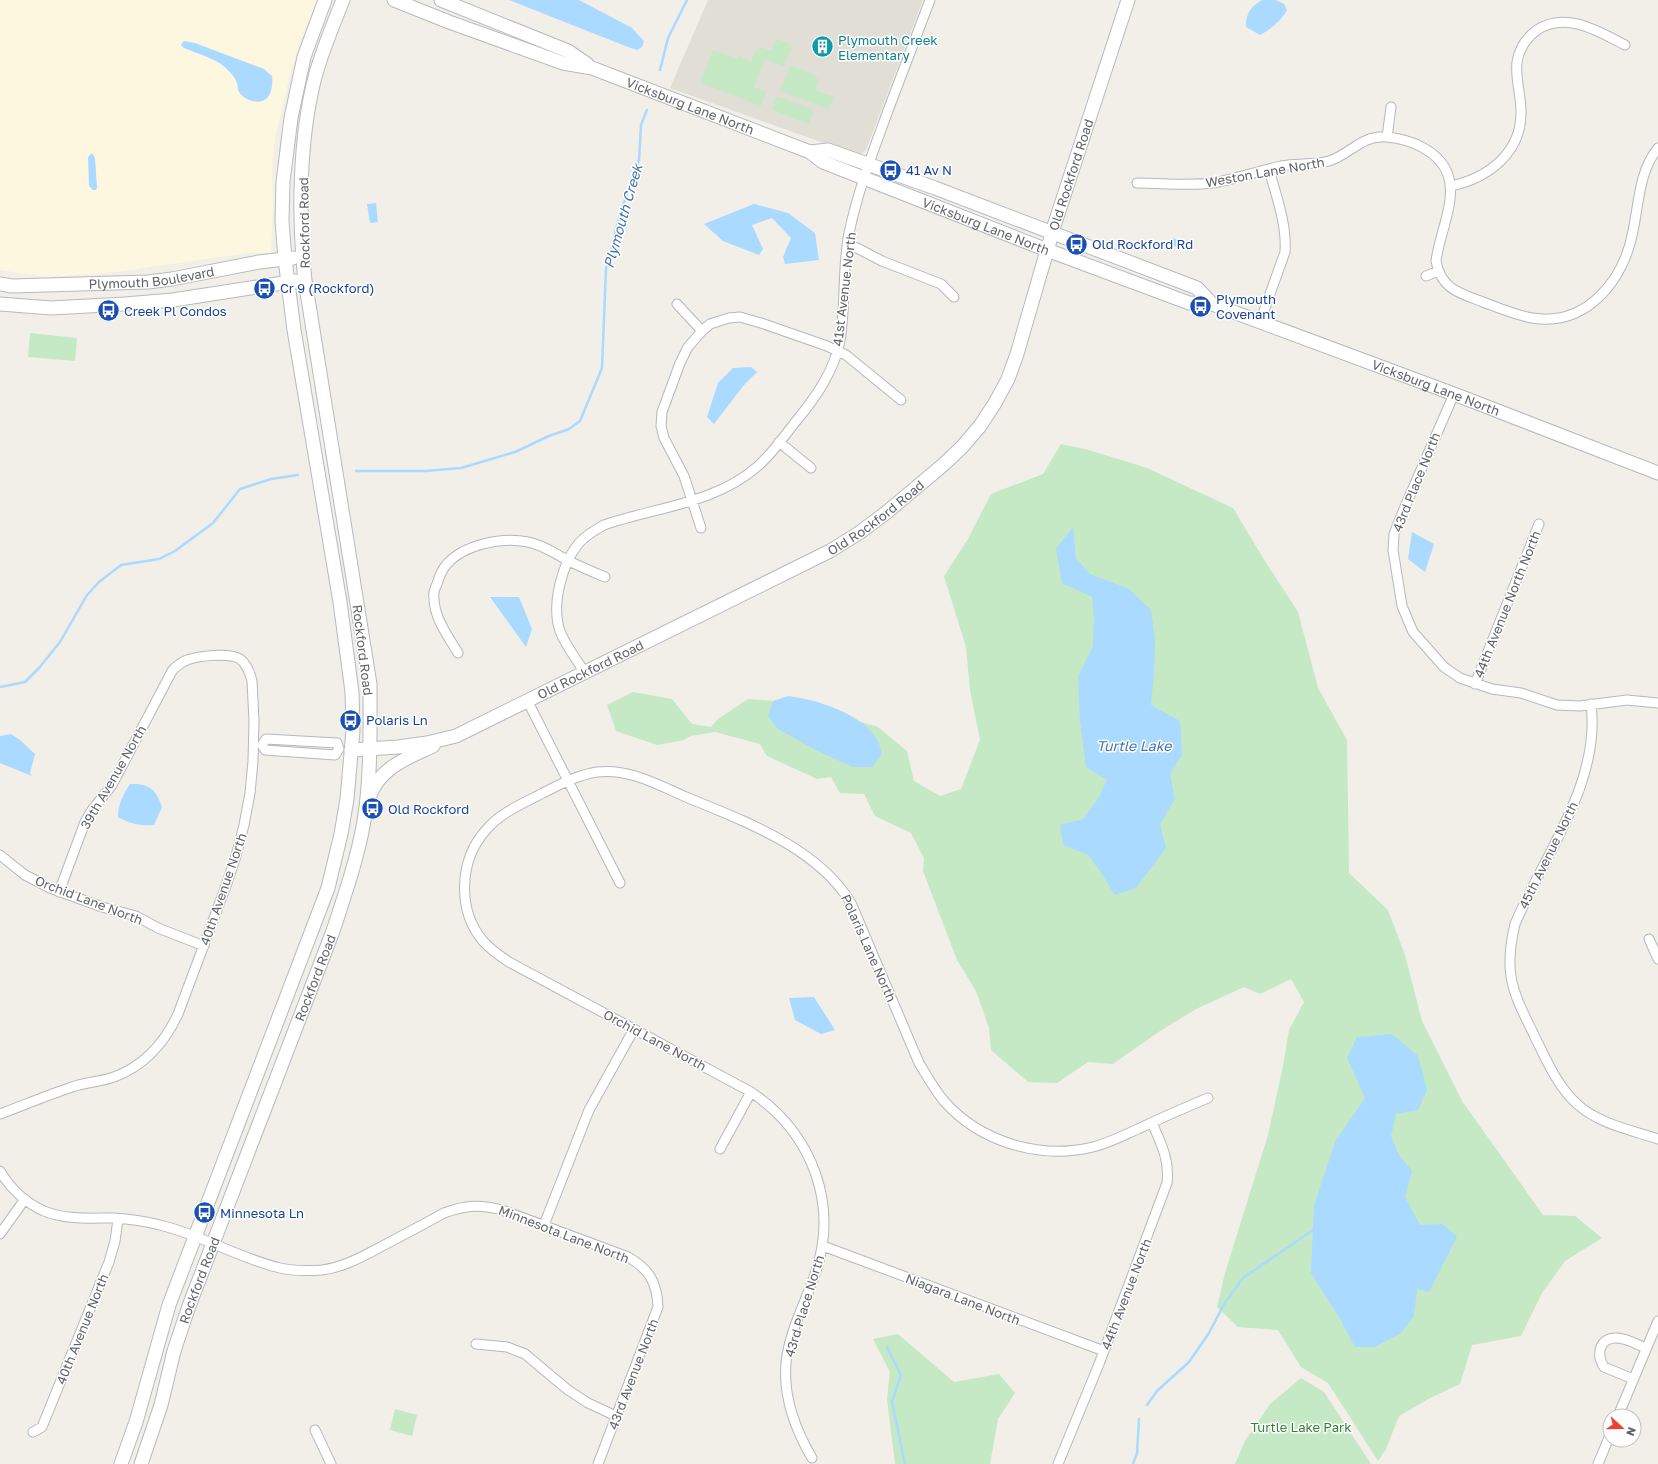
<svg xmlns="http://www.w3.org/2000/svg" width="1658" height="1464" font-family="'Golos Text',sans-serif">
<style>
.commercial{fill:#fef7e0}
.education{fill:#e1ded6}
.green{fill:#c5e8c5}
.water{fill:#aadaff}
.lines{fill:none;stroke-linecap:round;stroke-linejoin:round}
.stream{stroke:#aadaff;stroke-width:2.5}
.street-casing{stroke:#b5b8bc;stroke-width:11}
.secondary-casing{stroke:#b6babf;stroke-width:15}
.street{stroke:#fff;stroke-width:9}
.secondary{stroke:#fff;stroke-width:13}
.labels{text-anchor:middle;stroke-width:3;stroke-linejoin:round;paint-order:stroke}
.culture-label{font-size:13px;fill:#0d838f;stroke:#fff;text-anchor:start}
.street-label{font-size:13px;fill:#5f6368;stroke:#fff}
.transit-label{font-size:13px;fill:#164399;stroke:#fff;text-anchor:start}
.park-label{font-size:13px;fill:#348238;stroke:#fff}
.water-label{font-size:14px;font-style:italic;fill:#4174aa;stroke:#fff}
</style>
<rect width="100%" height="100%" fill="#f1efe8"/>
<path class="commercial" d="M0,0H317L301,40L291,71L275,139L272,169L273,202L271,253H248L116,272L47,277L0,270Z"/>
<path class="education" d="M708,0H923L866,150L861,154L857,155L670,88Z"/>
<path class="green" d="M776,39L792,45L784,66L765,59L754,87L766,92L761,106L704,84L701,80L713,50L737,59L739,56L751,61L756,49L758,50L759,47L772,51Z
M790,65L815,75V78L819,79L815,90L834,97L829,109L780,91Z
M777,96L814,110L809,124L772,110Z
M30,333L77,338L75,361L28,357Z
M1061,444L1089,450L1147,468L1233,508L1263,558L1298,612L1318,688L1347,740L1349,873L1388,910L1405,955L1422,1021L1462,1101L1543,1215L1575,1216L1602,1238L1565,1261L1542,1293L1521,1336L1472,1345L1460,1384L1430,1398L1399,1416L1386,1449L1378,1461L1328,1383L1301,1367L1278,1330L1238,1327L1217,1307L1225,1273L1268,1135L1283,1066L1289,1030L1304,1002L1291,979L1260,994L1244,987L1196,1009L1160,1031L1113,1064L1088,1062L1057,1083L1028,1082L991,1050L989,1028L976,991L957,960L923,871L924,858L911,833L875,816L864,794L840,793L831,777L817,779L767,756L760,744L715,732L691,736L684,740L657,745L616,731L607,705L633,692L672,699L692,724L711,727L718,719L748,699L798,703L878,727L907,751L914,781L940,796L961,789L980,740L970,690L966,647L944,576L968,539L991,494L1043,474Z
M898,1334L954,1382L999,1374L1015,1393L998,1419L990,1464H895L887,1399L890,1372L873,1339Z
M1301,1378L1324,1392L1371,1464H1235L1245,1441L1270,1404Z
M395,1409L417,1415L412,1436L390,1430Z"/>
<path class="water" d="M509,0H579L632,28L644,41L642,47L637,50L628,47Z
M1262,0H1276L1284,4L1287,10C1281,21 1271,29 1260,35L1246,27C1246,14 1250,7 1262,0Z
M184,41L195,43L264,69L272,76C273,83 272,94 266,99C258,105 244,100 239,92C237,89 238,86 237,83C235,76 226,68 221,64C210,57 196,53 184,48L181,45L182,43Z
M92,153L95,158L97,187L96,190H93L89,186L88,157Z
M376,203L378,222L370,223L367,204Z
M754,204L788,213L815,233L819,260L785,264L783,257L791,238L772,218L752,225L763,249L759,255L723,241L704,224Z
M1172,238L1187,242L1186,249L1170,245Z
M751,367L757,372L744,385L714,424L707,417L718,383L733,368Z
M1073,527L1076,559L1090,574L1129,589L1151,610L1155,641L1154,672L1151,705L1180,721L1182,755L1170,774L1175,799L1160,824L1166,848L1136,888L1115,895L1102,874L1088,855L1063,845L1060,825L1083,819L1099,797L1107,780L1086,767L1080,721L1078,677L1093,646L1094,617L1092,597L1062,583L1056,549Z
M1412,532L1434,544L1425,572L1408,559Z
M490,597H519L532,629L526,647Z
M788,696C815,699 864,714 877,740C879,744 881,749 882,754L872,767H852L812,748L778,729L768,716L773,701Z
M11,734L20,740L35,754L30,773L32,776L0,763V736Z
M130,784C149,783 156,789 162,807L154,825C141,826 130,824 118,817C118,804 123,795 130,784Z
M814,997L835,1030L821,1034L795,1020L789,998Z
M1392,1034L1418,1056L1427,1090L1418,1110L1396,1114L1391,1136L1399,1155L1412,1171L1405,1197L1420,1225L1443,1224L1457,1237L1429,1292L1417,1289L1414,1316L1401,1333L1374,1347H1355L1339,1317L1311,1273L1314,1205L1335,1142L1365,1098L1347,1058L1357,1037Z"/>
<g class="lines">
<path class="stream" d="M660,70L668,38L687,0
M356,471H425L461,468L515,452L549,436L569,429L580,421L602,368L606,269L620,214L639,160L641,125L647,110
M0,687L25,682L39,668L60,642L87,595L99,582L121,565L159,559L175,551L213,523L240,489L271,479L298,475
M887,1347L901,1375L892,1402L905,1464
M1147,1405L1157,1391L1189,1362L1209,1333L1224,1304L1243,1278L1313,1230
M1133,1464L1137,1453L1139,1419"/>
<defs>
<path id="street" d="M1387,137L1391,107
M1137,183C1162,183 1189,186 1213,183C1236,179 1258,171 1281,166C1297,163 1314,165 1329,161C1351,154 1361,135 1387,137C1410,139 1440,151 1448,175C1457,200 1439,235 1436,261C1441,289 1459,293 1483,302C1499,308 1515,315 1532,318C1587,327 1624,280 1633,231C1639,203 1639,171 1658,148
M1451,186C1488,178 1522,153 1521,111C1521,95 1515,78 1517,62C1519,49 1526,38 1537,30C1566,11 1598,31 1625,45
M848,245L857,248L882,261L941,284L954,297
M1426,276L1438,271
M677,304L702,331
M1260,322L1285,252C1287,224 1276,196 1269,169
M1454,394L1404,509L1394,534L1393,550L1402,606L1413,632L1444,667L1460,678L1492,689L1521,693L1557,705L1580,706L1627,700L1658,703
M779,442L811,468
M701,528L684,476L664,438L661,426L662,412L680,363L688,347L702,331L710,324L729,318L740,317L761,323L827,346L846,355L901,400
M458,653C448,636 434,618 434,598C433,594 435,588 437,584C439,577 442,570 446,565C464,544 502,537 528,542C544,545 555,554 569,561C581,567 593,572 605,577
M585,673C577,660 565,645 560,631C551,605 562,563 579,543C586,535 595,530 604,525C656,507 715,504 758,466C773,453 784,436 797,420C816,397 834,371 840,341C846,305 842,268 849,233C858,190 874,149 889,108C903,72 916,36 930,0
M1475,684L1539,524
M528,702L620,883
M1591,704C1601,783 1544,855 1515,924C1511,941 1508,958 1511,976C1514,997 1525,1016 1534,1035C1546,1059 1557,1086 1577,1104C1599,1124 1631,1130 1658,1139
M262,745L266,739L337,743L339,749
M262,745L265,750L335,755L339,749
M0,855L25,875L50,888L102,907L136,916L158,928L204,946
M1649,939L1658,959
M0,1114C24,1105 48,1095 72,1087C86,1082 100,1082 114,1077C144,1066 165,1042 178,1014L226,886L236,856L244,825L250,793L253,761L254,721L252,681C250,673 247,664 240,659C230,652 198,656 187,660C180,663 176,666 172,671L112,785L92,810L85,822L59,892
M720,1149L751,1092
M0,1171C10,1188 26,1203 44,1211C66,1220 90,1218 113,1218C129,1219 145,1221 160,1225C202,1235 238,1258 280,1268C293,1271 308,1271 322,1270C346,1267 367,1254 388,1243C407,1233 426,1223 444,1213C466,1205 480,1204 502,1210L628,1257C649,1269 657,1282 658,1307L598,1464
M544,1225L589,1110L634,1029
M0,1234L25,1199
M823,1246L1104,1351
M476,1344L507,1347L525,1354L568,1390L588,1403L616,1416
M1633,1379L1604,1367C1596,1355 1599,1337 1617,1338C1626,1338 1638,1345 1646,1348
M1618,1416L1658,1321
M315,1430L331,1464
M33,1432L42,1427L109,1262L115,1241L118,1219
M812,1458C795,1429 783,1397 786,1363C789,1333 804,1305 814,1277C840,1206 813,1134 751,1092L509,962C500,956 491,950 483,941C457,910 459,860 486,830C500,813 522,804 541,794C559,785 577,775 597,772C629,768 658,785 686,797C744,821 817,847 851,903L919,1063C927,1076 934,1089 944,1101C980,1142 1040,1160 1093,1147C1109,1143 1124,1135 1138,1129C1161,1118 1184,1108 1208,1098
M1058,1464L1099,1364L1167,1183C1170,1161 1161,1143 1152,1123
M1598,1464L1610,1435"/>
<g id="secondary">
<path id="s1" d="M394,0L449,22L563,63L592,68L810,152L823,162L1047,250L1189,303L1212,304L1454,394L1658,473"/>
<path d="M441,0L568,51L587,64"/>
<path d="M810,152L828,150L935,188L1197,288L1212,304"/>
<path id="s2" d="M0,284L12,286L148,282L172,279L259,262L293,258"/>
<path d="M0,304L51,308L125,304L173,300L296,281"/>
<path id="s3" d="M351,750L398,747L427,743L456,736L830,551L859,533L887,512L943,465L962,447L980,426L995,403L1008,379L1017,354L1055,223L1128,0"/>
<path d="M370,795C381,767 407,758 433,746"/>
<path d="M121,1464L136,1422L169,1305L328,888L341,834L347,799L353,731L352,692L340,602L294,330L285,259L282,221L283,182L291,118L304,57L325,0"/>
<path id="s4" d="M141,1464L161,1405L174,1351L189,1306L333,931C346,891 361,849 366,807C371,766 370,725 370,684L305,280C298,218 299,139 315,77C322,51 333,25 343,0"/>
</g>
</defs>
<use href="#street" class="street-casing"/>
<use href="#secondary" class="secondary-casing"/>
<use href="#street" class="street"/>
<use href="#secondary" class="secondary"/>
</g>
<defs>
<symbol id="building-disc" viewBox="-11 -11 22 22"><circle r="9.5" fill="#0f9aa8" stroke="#fff"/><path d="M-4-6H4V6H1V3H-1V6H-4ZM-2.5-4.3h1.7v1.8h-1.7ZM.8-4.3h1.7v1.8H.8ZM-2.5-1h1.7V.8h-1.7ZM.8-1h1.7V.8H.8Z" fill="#fff"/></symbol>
<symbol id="bus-disc" viewBox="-11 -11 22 22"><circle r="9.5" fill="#1a4fb4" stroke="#fff"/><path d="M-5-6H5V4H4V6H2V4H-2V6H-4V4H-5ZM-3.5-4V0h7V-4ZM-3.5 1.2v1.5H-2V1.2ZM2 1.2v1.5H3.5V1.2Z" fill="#fff"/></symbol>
</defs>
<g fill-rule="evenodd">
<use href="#building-disc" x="810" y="34" width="25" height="25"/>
<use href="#bus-disc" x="878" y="158" width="25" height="25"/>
<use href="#bus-disc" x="1064" y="232" width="25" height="25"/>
<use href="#bus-disc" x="252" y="276" width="25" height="25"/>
<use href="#bus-disc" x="1188" y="294" width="25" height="25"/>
<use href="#bus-disc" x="96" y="298" width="25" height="25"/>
<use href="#bus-disc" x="338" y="708" width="25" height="25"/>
<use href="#bus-disc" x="360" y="796" width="25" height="25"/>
<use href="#bus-disc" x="192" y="1200" width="25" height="25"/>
</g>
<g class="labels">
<g class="culture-label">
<text x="838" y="45">Plymouth Creek<tspan x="838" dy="15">Elementary</tspan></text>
</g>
<g class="street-label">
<text dy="5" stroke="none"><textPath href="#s1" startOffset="315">Vicksburg Lane North</textPath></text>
<text transform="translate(1265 172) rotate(-10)" y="5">Weston Lane North</text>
<text dy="5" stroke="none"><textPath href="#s3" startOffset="988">Old Rockford Road</textPath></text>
<text transform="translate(304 223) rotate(-91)" y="5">Rockford Road</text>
<text dy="5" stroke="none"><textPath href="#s1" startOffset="635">Vicksburg Lane North</textPath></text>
<text dy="5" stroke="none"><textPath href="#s2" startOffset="152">Plymouth Boulevard</textPath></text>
<text transform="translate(844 289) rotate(-83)" y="5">41st Avenue North</text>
<text dy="5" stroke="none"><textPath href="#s1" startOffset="1114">Vicksburg Lane North</textPath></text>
<text transform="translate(1416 482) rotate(-68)" y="5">43rd Place North</text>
<text dy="5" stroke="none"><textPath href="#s3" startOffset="580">Old Rockford Road</textPath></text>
<text transform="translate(1507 604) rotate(-68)" y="5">44th Avenue North North</text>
<text transform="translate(363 650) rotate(83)" y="5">Rockford Road</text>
<text dy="5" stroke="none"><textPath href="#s3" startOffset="256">Old Rockford Road</textPath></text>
<text transform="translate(113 777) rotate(-60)" y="5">39th Avenue North</text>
<text transform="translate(1548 855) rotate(-64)" y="5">45th Avenue North</text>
<text transform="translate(223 889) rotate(-71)" y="5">40th Avenue North</text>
<text transform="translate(89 900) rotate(21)" y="5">Orchid Lane North</text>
<text transform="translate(869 948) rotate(66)" y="5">Polaris Lane North</text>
<text dy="5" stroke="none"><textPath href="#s4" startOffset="517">Rockford Road</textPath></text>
<text transform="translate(655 1040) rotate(28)" y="5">Orchid Lane North</text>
<text transform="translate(564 1234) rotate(21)" y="5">Minnesota Lane North</text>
<text dy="5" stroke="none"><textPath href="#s4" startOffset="193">Rockford Road</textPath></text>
<text transform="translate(1126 1294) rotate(-69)" y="5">44th Avenue North</text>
<text transform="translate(963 1299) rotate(21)" y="5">Niagara Lane North</text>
<text transform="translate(804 1306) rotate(-73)" y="5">43rd Place North</text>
<text transform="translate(82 1329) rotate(-68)" y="5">40th Avenue North</text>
<text transform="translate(633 1374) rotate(-69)" y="5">43rd Avenue North</text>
</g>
<g class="transit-label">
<text x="906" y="175">41 Av N</text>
<text x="1092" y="249">Old Rockford Rd</text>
<text x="280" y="293">Cr 9 (Rockford)</text>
<text x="1216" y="304">Plymouth<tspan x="1216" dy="15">Covenant</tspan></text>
<text x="124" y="316">Creek Pl Condos</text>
<text x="366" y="725">Polaris Ln</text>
<text x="388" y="814">Old Rockford</text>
<text x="220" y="1218">Minnesota Ln</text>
</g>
<g class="park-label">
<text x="1301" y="1432">Turtle Lake Park</text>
</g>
<g class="water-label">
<text transform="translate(623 216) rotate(-74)" y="5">Plymouth Creek</text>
<text x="1134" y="751">Turtle Lake</text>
</g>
</g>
<g transform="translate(1622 1428) rotate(111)"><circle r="19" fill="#ffffff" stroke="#bfc1c3"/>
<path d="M0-3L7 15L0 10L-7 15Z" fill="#ea4335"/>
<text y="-6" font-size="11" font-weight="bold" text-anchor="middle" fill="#5f6368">N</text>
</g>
</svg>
